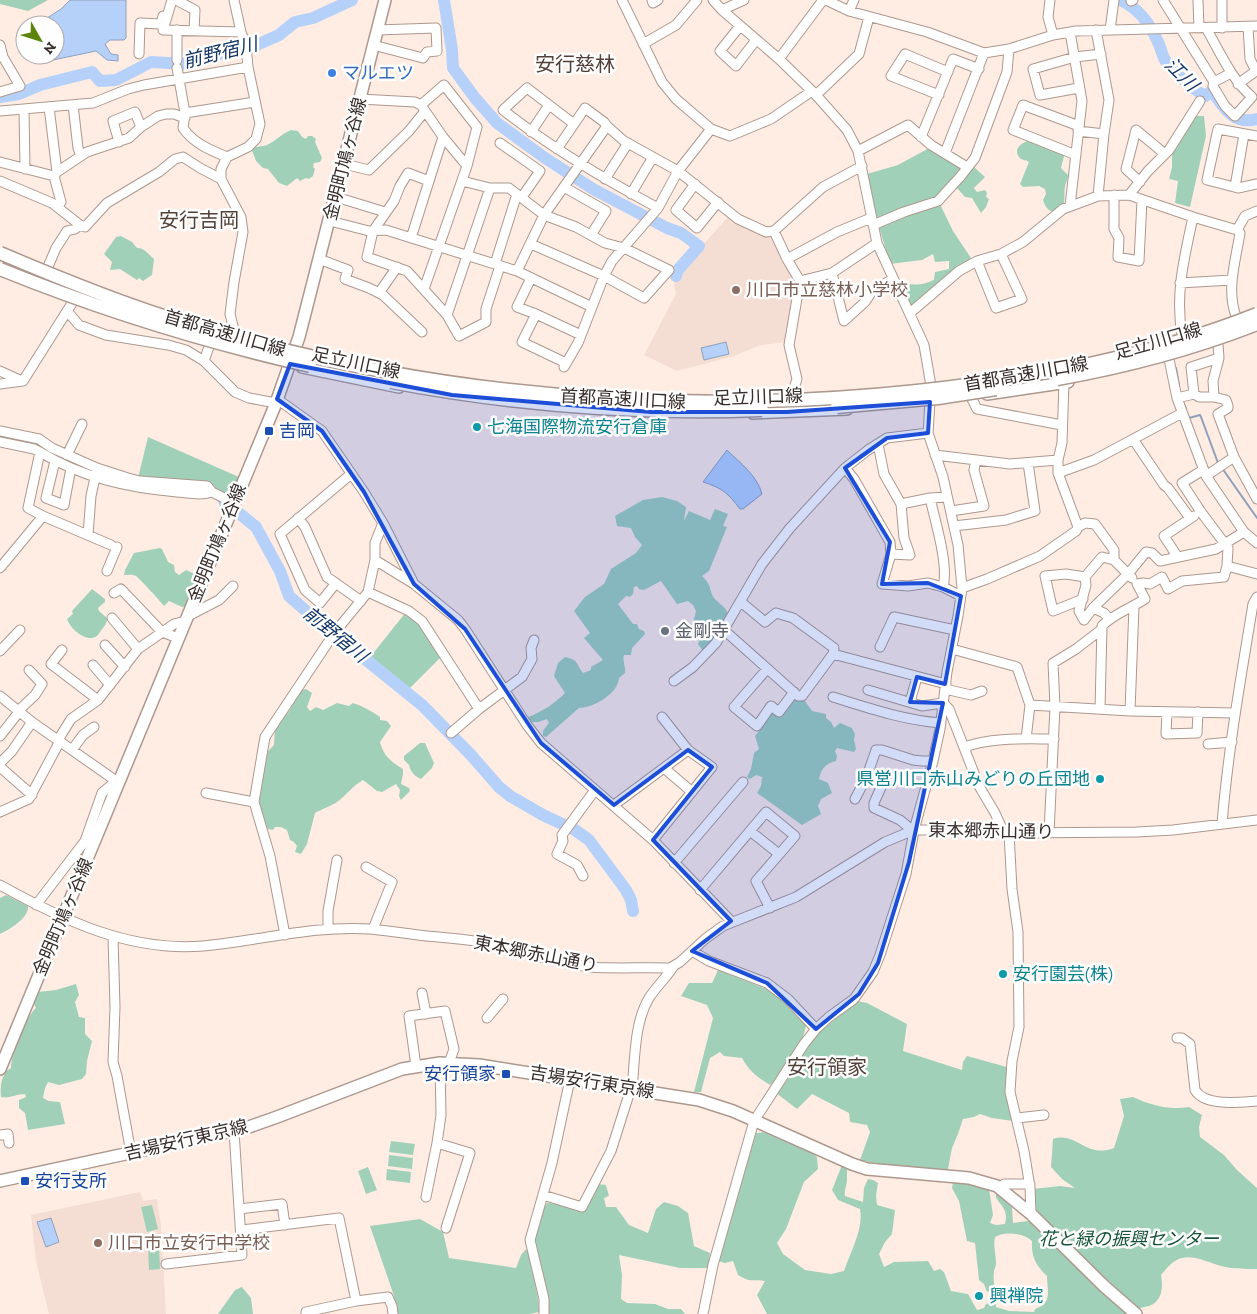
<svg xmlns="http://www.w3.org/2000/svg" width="1257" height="1314" font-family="'Zilla Slab','Noto Sans JP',serif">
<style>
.built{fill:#f4ddd2}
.green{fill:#a1d0b8}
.water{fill:#b5d1fa;stroke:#8fa0bc}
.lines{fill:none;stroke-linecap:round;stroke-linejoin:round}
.stream{stroke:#8fa0bc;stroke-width:2}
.river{stroke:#b5d1fa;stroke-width:12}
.minor-casing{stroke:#ad988e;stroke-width:11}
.major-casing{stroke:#ad988e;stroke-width:14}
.minor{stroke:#fff;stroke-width:9}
.major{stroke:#fff;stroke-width:11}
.highway-bridge-casing{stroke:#ad988e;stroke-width:15;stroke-linecap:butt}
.highway-bridge{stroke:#fff;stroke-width:12}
.marked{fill:#1d4ed8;fill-opacity:0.2;stroke:#1d4ed8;stroke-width:4;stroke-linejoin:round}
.shop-dot{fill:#3f7fe0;stroke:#fefefe;stroke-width:2}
.education-dot{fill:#8d6e63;stroke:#fefefe;stroke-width:2}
.culture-dot{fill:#0f9aa8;stroke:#fefefe;stroke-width:2}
.transit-dot{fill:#1a4fb4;stroke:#fefefe;stroke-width:2}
.worship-dot{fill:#6b7280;stroke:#fefefe;stroke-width:2}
.labels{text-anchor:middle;stroke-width:5;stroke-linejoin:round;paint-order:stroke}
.shop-label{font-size:18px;fill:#366cbe;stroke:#fefefe;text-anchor:start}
.street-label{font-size:18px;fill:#372e2b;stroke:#fefefe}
.education-label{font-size:18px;fill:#785e54;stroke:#fefefe;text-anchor:start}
.culture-label{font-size:18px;fill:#0d838f;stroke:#fefefe;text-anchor:start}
.transit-label{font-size:18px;fill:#164399;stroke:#fefefe;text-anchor:start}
.worship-label{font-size:18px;fill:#5b616d;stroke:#fefefe;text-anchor:start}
.park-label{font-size:18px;font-style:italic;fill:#15543b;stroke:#fefefe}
.water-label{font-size:19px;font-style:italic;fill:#143667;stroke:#fefefe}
.quarter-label{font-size:20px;fill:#534038;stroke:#fefefe}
</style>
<rect width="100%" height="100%" fill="#ffede4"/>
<path class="built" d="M730,215L773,235L797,283L788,342L761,345L734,356L677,371L644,355L676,294L674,285L678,272Z
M140,1192L143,1201L157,1199L161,1225L166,1314H49L36,1261L31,1215Z"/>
<path class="green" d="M0,0H48L28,11L0,4Z
M1195,116H1204L1206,136L1190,207L1175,203L1178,181L1169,179L1172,167V153Z
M291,130L298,131L302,137L306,139L308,136H312L316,139L315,142L322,158L320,162L314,163L313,167L315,169L313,176L309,179L306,178L300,181L297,178L287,186L279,183L268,169L263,168L256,161L251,148C256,146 262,147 267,145C276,141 281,134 291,130Z
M1032,140L1063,152L1064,156L1061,168L1068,175C1068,179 1066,182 1065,186C1064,191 1065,197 1064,202C1064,207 1055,214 1049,210C1046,208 1044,203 1043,200L1046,194L1045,189L1039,186L1023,187L1020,184L1029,162C1025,159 1022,161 1019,157C1012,148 1024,141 1032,140Z
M931,147L964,168L937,198L953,231L971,258L911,309L898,282C912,285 921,286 934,280L935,272L949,269V261L935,262L933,254L922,260L890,264L872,203L867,174L898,165Z
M973,166L985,177L974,188L977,192L985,190L987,193L986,197L989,199L986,207L981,213L972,198L965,197L956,187Z
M121,236L132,242L137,248C144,247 149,255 154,259L152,275L143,281L139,278L137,280L120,269L110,270L112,262L104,254L116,237Z
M148,437L239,477L230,496L205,483L138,478Z
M662,497L677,501L686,507L684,521L689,511L710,520L715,509L728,514L723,526L727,527L709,571L702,576C712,585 709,590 714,598C719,604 723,604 728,613L718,635L703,651L698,644L701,637L699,632L694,633L690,626L693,623L696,611L693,605L688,601L677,604L661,581L644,590L639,589L637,586L634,587L633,594L630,597L626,596L618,604L633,624H637L639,629L644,631L645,634L632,648L631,655H624C622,660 626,667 625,673L619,678C618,694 593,708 579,708L546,737L543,736V731L549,723L547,719L538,722H529L528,717C542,712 555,703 565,693L554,676L558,663L565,657C579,660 576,664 583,673L591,670V667L603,660L584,638L590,633L574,611L585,597L604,584L611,569L636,553L642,545L635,537L631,528L617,526L615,516L643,500Z
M160,548L162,549L168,562L174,565L175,572L179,575L186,570L199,576L187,606L182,607L169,601L164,606C161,602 140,579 136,576C132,574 128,575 124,575L125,570L134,553Z
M92,589L105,599V602L98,608L99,611L107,618C107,625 103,627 100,632C92,647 71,631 67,619L73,614L72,611Z
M406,612L419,622L443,655L407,691L367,661Z
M306,689L312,693L307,707L310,711L316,707L323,710L337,703L349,706L353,703C362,706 372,711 380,717V720L387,721L391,726L380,742C383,755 391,762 403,769V774L401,784L409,788L410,791L401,800L399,796L400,790L396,784L382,792L377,791L363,780C352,786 347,795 337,802C331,806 322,809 315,813L307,844L301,854L295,852L297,846L294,842L290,840L287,830L281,827H275L273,830L268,829C252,810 263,772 268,751L274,745L275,727L288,713L301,690Z
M799,699L805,701L812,711L826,714V718L831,722L834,728L840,723L852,728L855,734L854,740L856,749L854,752L837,748L835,751L837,756L836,761C826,763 821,769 819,779L828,783L832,793L821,799L818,806L821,814L802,825L757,793L761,786L762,777L756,775L750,779L747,777L751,769L754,753L759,749L755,736L762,727L772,713L778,715L784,713C787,706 790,700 799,699Z
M420,743H425L434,763L432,768L421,779C415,777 410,771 409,765L404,760V756Z
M6,895L28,906C29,918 10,929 0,934V898Z
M718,970L779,994L789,1008L806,1025C804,1040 795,1050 787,1061C781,1070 777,1078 770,1085C757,1077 749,1071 742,1058L724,1056L720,1052L710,1058L701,1092H694L713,1018L707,1005L681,996L689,983H712Z
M76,984L79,995L75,1002L79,1017L85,1018V1034L92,1041L87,1061L86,1074L82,1079L59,1085L48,1082L45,1088L43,1098L49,1101L60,1102L65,1124L28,1130L25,1113L19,1108V1100L26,1097L25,1094C16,1094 9,1099 1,1097C0,1087 1,1073 11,1068C11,1055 26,1016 36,1008L34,1004L38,992L56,990Z
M857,1001L867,1003L907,1024L903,1051L962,1070L963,1062L967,1056L1007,1067L1013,1121L992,1118L980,1114L974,1117L963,1119L958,1134L952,1148L948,1169C926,1169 905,1167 883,1164C875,1162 868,1163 860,1160L870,1132L867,1125L850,1122L849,1113L812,1094L797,1109L776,1093L789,1077L808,1042Z
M1133,1097C1153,1106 1168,1110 1189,1107L1202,1115L1199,1127L1200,1137L1224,1155L1237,1170L1257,1188V1269C1246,1269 1232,1269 1221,1266C1209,1263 1195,1255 1182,1258C1173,1260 1167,1268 1161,1275C1163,1286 1163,1301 1149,1306C1145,1307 1142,1307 1138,1309L1074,1248L1076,1246L1070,1240L1066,1241L1037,1213L1033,1189L1060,1186L1075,1188L1062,1179L1051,1167L1053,1139C1077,1131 1085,1159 1114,1148L1124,1116L1120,1099Z
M767,1132L807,1148L817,1157L818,1169L804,1182L786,1229L777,1243L783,1254L805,1270L831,1274L844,1271C850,1253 864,1228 860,1209L838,1200L832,1190L842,1165L847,1168C847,1172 847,1175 847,1180C847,1186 844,1189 845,1196L863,1202L864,1188L868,1179L873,1180L878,1183L876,1195L877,1205L895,1210L892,1234L885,1242L879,1254L884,1267L894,1262L928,1261L934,1271L940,1269L944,1272L951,1291L968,1294L977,1310L984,1308L986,1304L995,1300L996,1307L1009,1311L1034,1312L1035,1309C1053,1303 1047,1291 1047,1276C1036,1266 1031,1257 1032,1241C1024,1233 1005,1231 995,1237C993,1247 996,1254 996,1264C996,1267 994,1269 994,1272C993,1277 994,1283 995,1288L987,1292L984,1284L979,1280L975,1243L967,1241L959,1201L952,1188L953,1183H967L971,1185L978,1183L989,1189L993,1215L990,1223L996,1225L1005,1224C1008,1210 1003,1208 996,1198V1194L1000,1192L1012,1207L1013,1223L1028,1221L1044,1231L1045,1236L1129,1314H767L757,1295L765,1281C751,1279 751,1283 738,1275L733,1261L725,1263L718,1261L756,1133Z
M391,1141L415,1144L413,1155L389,1152Z
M389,1155L413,1158L412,1169L388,1166Z
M368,1167L377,1190L366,1194L358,1171Z
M387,1169L411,1172L410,1183L386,1180Z
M598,1184L606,1185L609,1196L604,1198L606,1207H616L629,1225L648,1233L656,1209L664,1202L678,1206L688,1213L694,1246L710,1253L708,1268H680L619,1255L622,1275L621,1299L627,1303L655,1304L668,1309H681L685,1314H547C540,1278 525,1237 547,1203C559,1203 570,1209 582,1212Z
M152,1205L158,1229L147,1232L141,1207Z
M420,1219L443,1232L449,1258L516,1268L521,1255L526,1249C532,1260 532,1272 535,1284C537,1294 539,1302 539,1312L530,1314H396L394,1296L370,1226Z
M159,1245L160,1269L149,1270L148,1246Z
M242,1287L251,1298L253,1314H218L235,1290Z"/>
<path class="water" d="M70,0H126V38L124,40H110L105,44L111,54L118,55V61L107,60L96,51L53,60L51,55H55V25H44V20L61,9Z
M726,342L729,354L704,360L701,348Z
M727,450C740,463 757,475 762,494L743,509H740C728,493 722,488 703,482Z
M51,1218L59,1242L46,1247L37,1222Z"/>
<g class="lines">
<path class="stream" d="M1176,368L1179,385
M1182,400L1186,409
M1189,418L1200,415L1201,417L1218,463
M1222,468L1257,518"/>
<path class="river" d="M444,0L452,50L453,68L475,98L497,123L545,158L593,189L667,228L681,233L699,246L677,271L676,276
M1120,0C1139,8 1150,24 1158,42C1161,48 1162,55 1165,60C1172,71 1194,90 1205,96L1212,91C1225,109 1233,125 1257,119
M0,97L19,94L40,85L92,72L100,81L116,80L151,62L187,64L218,54L252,47L279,35L295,22L313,18L352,0
M0,435L37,444L70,462L108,476
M224,501L256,527L280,571L289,596L313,617L422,705L471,755L499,787L510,796L543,815L575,830L589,840L626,890L631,900L633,911"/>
<defs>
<path id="minor" d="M172,0L163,30L241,32
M176,0L195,10L194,31
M234,0L241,32L246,45L248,67L260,124L256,139L248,147L227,157L221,169V179L241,217L243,232L234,282L230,314L237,342
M622,0L662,82L676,99L711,129
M652,0L653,3L658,0
M713,0L722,10L779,59L812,91
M826,0L849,11L927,32L984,53L1009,49L1053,35L1076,31L1257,26
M1050,0L1048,17L1053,35
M1163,0L1214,82L1213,86L1225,106L1235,116L1252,97C1231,79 1220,52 1206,28
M1198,0L1199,28
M1131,1L1133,0
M722,10L744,0
M849,11L854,0
M740,26L720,51L736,66L756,40
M1222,28V0
M1096,30L1109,100L1104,134L1098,196
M1110,30L1114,0
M1070,32L1082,101L1070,206
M643,44L676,25L697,0
M0,45L3,57L20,86L0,92
M373,45L423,58L427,52L437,51L436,28L377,30
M139,54L140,23L161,24L163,16
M779,59L823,0
M177,60V30
M177,68L185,113L183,128C193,143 210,150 227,157
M1214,82L1231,73
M1238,84L1256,71L1250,59L1248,27
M1079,88L1040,95L1033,69L1075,57L1101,54
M816,95L847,130L858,151L877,243L924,345L931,386L928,433L943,477L958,545L962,588L958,616L947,672L940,729L933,761L914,830
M939,95L891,76L905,54L948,72
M360,99L415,102L421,105L443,137L467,166
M73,105L78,148L81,156
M421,105L444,85L477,127L467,166L424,289
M49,107L57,172
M24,109L25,169
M0,111L93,103L128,89L144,85L248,67
M185,113L255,102
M574,124L527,88L503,110C551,148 604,179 658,208
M1078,131L1104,134
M531,132L549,105
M1257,136L1218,129L1207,180L1238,188L1257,184
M921,137L953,59L979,69
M119,142L113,121L135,112L141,127
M500,143L540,171L522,197
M557,149L585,108L604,122L607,126L624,141L678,171L738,219L766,232L774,231L823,187L862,166
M858,151L908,125L931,145L967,167
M945,153L984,53
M1076,155L1013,130L1023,105L1079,126
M0,162L54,176L57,172L87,152L129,138L141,127L158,116L166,114H174L185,118
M344,164L369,170L409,131L425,111
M54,176L61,202L58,206
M605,179L628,143
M0,181L52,203L80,225L75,229L67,231L56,248L47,269
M429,181L408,173L400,186L394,201L373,231L367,257L407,271L447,315L459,336L486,322V309L500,266
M462,181L490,188H509L544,215L576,227L605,243L624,248L669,270L644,298L604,276L531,244
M1140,182L1126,169L1136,130L1165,154
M695,184L676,210L697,228L718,202
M564,187L606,211L591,235
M1235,187L1244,134
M631,194L653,157
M1114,195V229L1119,238L1118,257L1139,261L1142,200
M1129,195L1193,217C1184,259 1175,293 1182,336
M336,197L385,212
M1193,217L1237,230L1240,233C1236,259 1226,290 1236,316
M330,221L369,231L386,230L517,271L592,307
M80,225L85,227L107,203L159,172L175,159L183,157L200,168L221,179
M873,225L904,212L938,201L960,177L975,158L1007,72L1009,49
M1237,230L1245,216L1257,211
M774,231L787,259L800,281L789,345L797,379L791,397
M411,238L443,137
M1001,254L1022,299L996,308L977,261L1001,254L1023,242L1063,209L1098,196L1129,195L1148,171L1169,150L1200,101
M319,259L348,270L345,279L369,288L383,295L422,332
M787,259L837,232L871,218
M495,264L517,194
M517,271L544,215L607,126
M832,273L844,321L865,302L872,291L893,279
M531,278L517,307L536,314L522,342L566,363
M800,281L832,273L877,243
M1180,283L1232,280
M379,293L397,267
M67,311L79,325L95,331L106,335L168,345L186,350L204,361
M910,313L959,271L977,261
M536,314L581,335
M447,315L490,188
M210,344L204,361L235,392L249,398L276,403
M1169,359L1177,398L1206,476L1244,532L1257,543
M564,367L578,343L604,276L612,261L658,208L678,171L711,129L730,136L771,119L812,91L816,95L859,54L869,17
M0,371L22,381
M0,384L23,381L74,300
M1194,394L1191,367L1219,358
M971,397L977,409L1062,425
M1214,397L1226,400L1228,406V408L1218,414L1234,457L1257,499
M1177,398L1194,394L1199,397H1214L1213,381L1219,358L1218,344
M277,399L322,431L364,492L383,523L413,582
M0,431L39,439L52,448L97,468L128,478L140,481L207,486L212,492L234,503
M1133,439L1164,485L1168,488L1190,518
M0,442L34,449L40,452
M878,444L884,474L901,504L904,538L910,555L891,554
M67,455L82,424
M935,455L1010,464L1058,460V473L1078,527L1076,531L1040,556L987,579L962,588
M1058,460L1062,443L1064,382
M55,461L46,498L64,505L71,468
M845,468L854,479L890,542L891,554L882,584L908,586L928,583L943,587L961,596
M1203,470L1182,483L1201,512L1228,548L1227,566
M1058,473L1094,460L1182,413
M1206,476L1234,457
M930,498C935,521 949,565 943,587
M901,504L930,498L947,497
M951,511L984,506L974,470L976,460
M298,518L305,527L327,577L361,601
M954,526L1006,520L1035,511L1028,463
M1078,527L1085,523L1095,524L1114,550V560L1132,578
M88,535L91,496L96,473
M111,545L43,516L28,508L40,452C83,478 129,488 177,492C189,493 200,496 212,492
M1177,556L1164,536L1194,516
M375,560L414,584L458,620L465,629L527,725L541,743L653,840L732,922
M0,568L43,516
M107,571L117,547
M336,583L320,603L305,590L280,534L351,474
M368,592L409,611L422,621L479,709
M114,593L121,589L162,632L178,638
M1083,599L1053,611L1045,576L1066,574L1085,577
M741,602L765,622L776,613L793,618L834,648L833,654L946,684
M1093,608L1128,574L1146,552L1152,553L1160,561L1216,549L1244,532
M188,616L219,600L233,586
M112,618L138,649
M1109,619L1104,613L1093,608L1084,620L1079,611L1086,585L1085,577L1102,557L1114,560
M724,630L798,696H802L833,654
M105,645L125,667
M880,647L894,617L955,630
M952,649L1017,667L1030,705
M62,650L51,664L98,700
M0,651L20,630
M93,665L110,685
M767,669L734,707L757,726L771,706L779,712L794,692
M674,681L693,667L716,643L762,564L790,528L845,468L868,450L887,438L928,433
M945,689L971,695L982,691
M868,690L922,706L943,703L949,709L979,786L995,813L1004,833
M0,696L32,722L119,783
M833,697C868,708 903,720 941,723
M910,702L917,677
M1100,709L1102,626C1112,615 1131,608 1145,599L1137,584L1143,583L1150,584L1162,577L1168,589L1182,581L1224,577L1227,566L1257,574
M18,711L35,695L42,684L29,670
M1130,711L1235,713
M1167,712L1166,734L1197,733L1198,712
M451,733L479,709L522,677L532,659L531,648L534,640
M0,736L19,712
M1026,739L1030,705L1130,711L1134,606
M58,740L71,719L98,700L138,649L174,624L185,621
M1208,744L1232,742
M964,747C993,737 1024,739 1054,739
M72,750L83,735L94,727
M0,763L12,751L32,722
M0,767L32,795
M664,768L692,792
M886,776L874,803V808L900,820L913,831
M206,793L254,802
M855,799L867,776L876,750H882L913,760L922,761H933
M614,805L688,750
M0,812L29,799L60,741
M1222,824C1228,750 1241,677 1253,604L1257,597
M750,831L779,854
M1009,833L1012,889L1018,932L1019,1027L1012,1061L1010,1092L1024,1151L1030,1187L1031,1214
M1049,833L1055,707L1053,663L1076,649L1102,629
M653,840L712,767L688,750L662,717
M90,843L85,841L102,793L116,781
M674,863L743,782
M366,867L392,882L373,929
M583,876L577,865L557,854L563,841L562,835L595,790
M0,885C63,920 129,952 203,946C259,941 314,925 371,929C390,931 409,934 427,936C448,938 470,939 491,944C524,952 556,963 590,967C616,969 643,967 670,968L680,962L705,939L723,926L796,897L885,842L914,830H944L1004,833L1137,832L1173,830L1257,820
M700,890L766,812L795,836L756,881L770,908
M36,905L85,841
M328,929V911L337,860
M285,935L270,856L254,802L265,737L335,632L368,592L375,560V543L383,523
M113,937L115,1007L113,1062L117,1076L131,1153
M692,951L709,961L767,983L788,999L816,1029
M422,993L426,1014
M487,1018L503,999
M1177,1038H1182L1190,1044L1195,1090C1205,1107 1240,1102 1257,1101
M440,1063L441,1115L437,1143L470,1153L446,1228
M416,1066L409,1016L445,1011L454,1049L449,1063
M632,1089C635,1060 634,1023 649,998C656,987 666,978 673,967
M1017,1118L1044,1115
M0,1135L8,1134L9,1143
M1001,1189L1004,1184H1030
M543,1195L582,1207L611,1151L631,1088
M426,1197L437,1143
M239,1209L282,1204L285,1225
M242,1230L339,1218L356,1301
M166,1264L242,1255L234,1131
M306,1314V1312L356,1301L388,1297L392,1306L393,1314
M544,1314V1299L530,1240L552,1163L570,1079
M703,1314L713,1265L754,1121L804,1044L816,1029L829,1017L854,999L873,972L880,955L906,874L914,831"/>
<path id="major" d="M302,367L399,387
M987,394L1068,382
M753,413L847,409
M0,1069L276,403L299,337L385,0
M0,1181L246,1128L277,1117L402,1069L440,1063L479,1065L699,1100L733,1111L852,1164L867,1169L969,1178L997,1186L1031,1214L1104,1286L1136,1314"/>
</defs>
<use href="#minor" class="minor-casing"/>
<use href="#major" class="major-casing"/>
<use href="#minor" class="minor"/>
<use href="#major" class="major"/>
<defs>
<path id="highway-bridge" d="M0,253C54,276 108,298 163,316C409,394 661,418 917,391C1033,378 1149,357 1257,314
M0,269C101,310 205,342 310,366
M1057,379C1125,367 1193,349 1257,324
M391,382C513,405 638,415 762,410
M837,407L938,398L996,389"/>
</defs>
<use href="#highway-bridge" class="highway-bridge-casing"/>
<use href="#highway-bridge" class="highway-bridge"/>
</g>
<path class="marked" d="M290,364L452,395L651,412H787L930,402L928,433L887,438L845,468L890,542L882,584L928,583L961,596L945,684L917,677L910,702L943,703L909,862L878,963L859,994L816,1029L767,983L692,951L731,921L653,840L712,767L688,750L614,805L541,743L465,629L414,584L364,492L322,431L277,399Z"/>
<circle class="shop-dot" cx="332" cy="73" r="5"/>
<g class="education-dot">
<circle cx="736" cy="290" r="5"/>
<circle cx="98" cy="1243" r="5"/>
</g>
<g class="culture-dot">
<circle cx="477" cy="427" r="5"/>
<circle cx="1100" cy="779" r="5"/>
<circle cx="1003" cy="974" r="5"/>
<circle cx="979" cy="1296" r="5"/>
</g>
<g class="transit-dot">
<rect x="264" y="426" width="10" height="10" rx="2.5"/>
<rect x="501" y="1069" width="10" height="10" rx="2.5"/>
<rect x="20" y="1176" width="10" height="10" rx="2.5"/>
</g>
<circle class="worship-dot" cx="665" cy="631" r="5"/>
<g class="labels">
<g class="shop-label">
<text x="342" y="79">マルエツ</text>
</g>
<g class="street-label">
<text transform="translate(345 159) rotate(-76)" y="6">金明町鳩ヶ谷線</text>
<text transform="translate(225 333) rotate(16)" y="6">首都高速川口線</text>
<text transform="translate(1158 341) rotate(-16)" y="6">足立川口線</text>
<text transform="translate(356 363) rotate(12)" y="6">足立川口線</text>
<text transform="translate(1026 374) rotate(-10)" y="6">首都高速川口線</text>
<text transform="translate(758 397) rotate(-2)" y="6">足立川口線</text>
<text transform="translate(623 399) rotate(3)" y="6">首都高速川口線</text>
<text transform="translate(217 543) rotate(-68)" y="6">金明町鳩ヶ谷線</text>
<text transform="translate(991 831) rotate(1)" y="6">東本郷赤山通り</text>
<text transform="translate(63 917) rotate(-67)" y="6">金明町鳩ヶ谷線</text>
<text transform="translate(536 954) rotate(11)" y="6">東本郷赤山通り</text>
<text transform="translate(592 1082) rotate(9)" y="6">吉場安行東京線</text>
<text transform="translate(186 1140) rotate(-13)" y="6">吉場安行東京線</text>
</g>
<g class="education-label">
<text x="746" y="296">川口市立慈林小学校</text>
<text x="108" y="1249">川口市立安行中学校</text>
</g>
<g class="culture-label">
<text x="487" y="433">七海国際物流安行倉庫</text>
<text x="1090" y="785" text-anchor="end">県営川口赤山みどりの丘団地</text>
<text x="1013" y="980">安行園芸(株)</text>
<text x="989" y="1302">興禅院</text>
</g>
<g class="transit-label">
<text x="279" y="437">吉岡</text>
<text x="496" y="1080" text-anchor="end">安行領家</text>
<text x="35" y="1187">安行支所</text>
</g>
<g class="worship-label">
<text x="675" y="637">金剛寺</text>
</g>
<g class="park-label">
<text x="1129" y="1245">花と緑の振興センター</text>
</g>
<g class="water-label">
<text transform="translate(220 52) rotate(-14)" y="7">前野宿川</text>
<text transform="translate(1182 74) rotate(45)" y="7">江川</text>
<text transform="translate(336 634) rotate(39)" y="7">前野宿川</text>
</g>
<g class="quarter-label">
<text x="575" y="71">安行慈林</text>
<text x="199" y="227">安行吉岡</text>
<text x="827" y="1074">安行領家</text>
</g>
</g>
<g transform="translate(40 40) rotate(129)"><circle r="24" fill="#fefefe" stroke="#aeabaa"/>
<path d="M0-4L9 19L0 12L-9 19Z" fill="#5c8409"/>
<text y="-8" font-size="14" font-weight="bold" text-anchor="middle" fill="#372e2b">N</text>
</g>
</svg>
